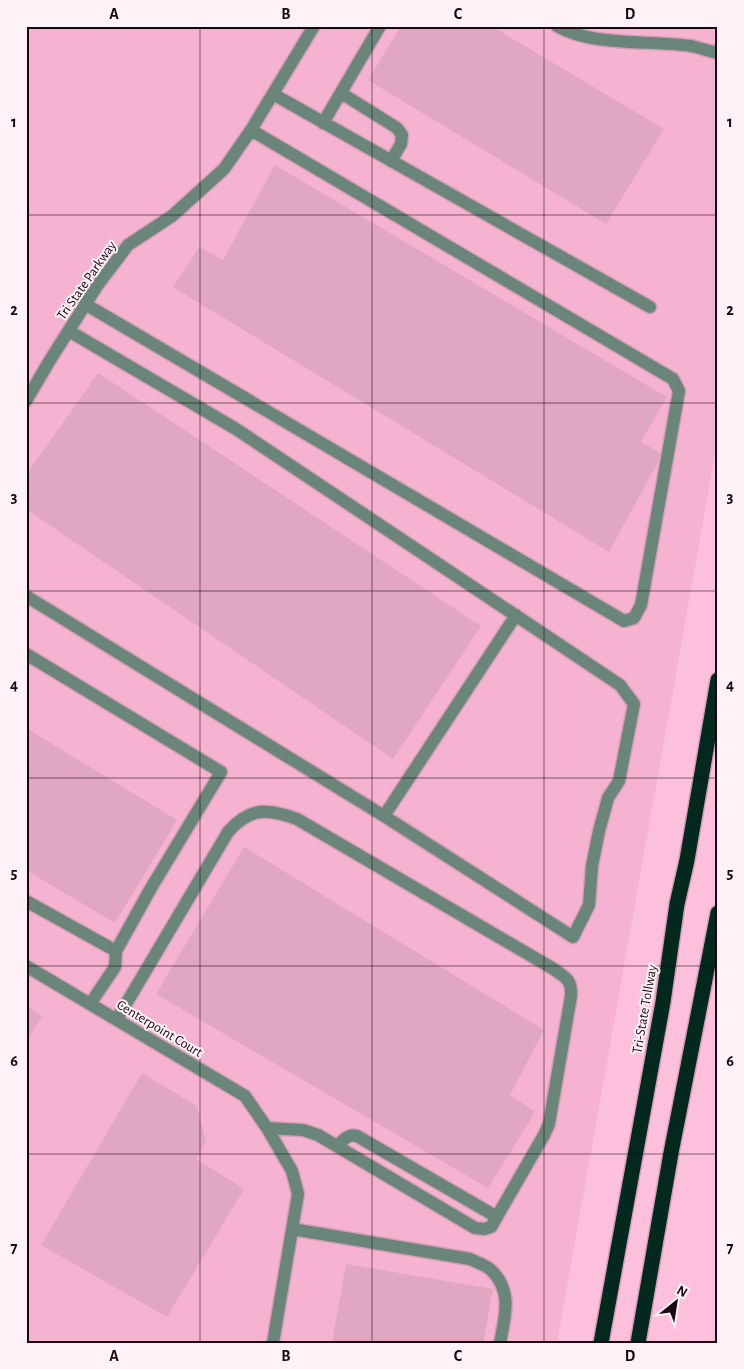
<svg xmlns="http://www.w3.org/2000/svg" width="744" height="1369" font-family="'Alegreya Sans',sans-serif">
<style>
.built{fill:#f6b2d1}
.building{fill:#e1a6c1}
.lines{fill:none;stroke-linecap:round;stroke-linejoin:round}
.minor-casing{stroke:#d49fb7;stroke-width:15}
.highway-casing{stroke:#d49fb7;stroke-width:18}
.minor{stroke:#6a857a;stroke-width:12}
.highway{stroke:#03291e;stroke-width:15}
.grid{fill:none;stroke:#1b0711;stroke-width:1;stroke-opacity:0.55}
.labels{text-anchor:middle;stroke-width:4;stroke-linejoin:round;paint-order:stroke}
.street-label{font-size:14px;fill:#1b0711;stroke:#fef1f7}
.neatline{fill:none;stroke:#1b0711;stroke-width:2}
.grid-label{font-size:16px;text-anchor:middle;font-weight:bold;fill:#1b0711}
</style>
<rect width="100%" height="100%" fill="#fdc0dc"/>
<path class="built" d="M26,26H718V438L557,1343H26Z"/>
<path class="building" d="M401,26H491L664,129L606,224L368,80Z
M275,165L667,397L641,442L660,453L658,462L609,552L173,287L199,247L223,260Z
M98,373L481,626L393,759L26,509V475Z
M26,728L177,820L115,923L26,870Z
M244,847L544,1030L510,1095L535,1112L488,1188L156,994Z
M26,1006L42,1016L26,1042Z
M142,1073L197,1106L206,1142L196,1159L244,1189L167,1317L41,1245Z
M346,1264L493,1289L483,1343H332Z"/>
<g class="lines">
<defs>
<path id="minor" d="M557,26C593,47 651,40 691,46C700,48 709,51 718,53
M341,93L397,128L402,135L401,144L391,161
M273,94L650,307
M323,123L380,26
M85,304L624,621L634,618L641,605L679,391L673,379L251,130
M26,401L50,360L97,286L128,245L172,216L224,169L251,130L314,26
M26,596L384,816L573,937L589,905L592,866L599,831L608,798L619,781L634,704L620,685L236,429L69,331
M26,654L221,772L151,888L116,951L115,967L90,1004
M384,816L516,615
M26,901L116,951
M26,966L245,1096L267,1128L292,1171L298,1194L273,1343
M117,1019L228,832C250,807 268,808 297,819L552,968C565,977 572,979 571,996L549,1124L544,1135L491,1227L484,1229L475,1228L318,1135L303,1130L267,1128
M337,1146C344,1140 347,1134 357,1136L497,1217
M292,1229L470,1259C476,1262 486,1265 491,1270C513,1291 505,1316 500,1343"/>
<path id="highway" d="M601,1343L663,1002L677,904L687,860L718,680
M638,1343L671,1153L718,913"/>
</defs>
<use href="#minor" class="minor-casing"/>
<use href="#highway" class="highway-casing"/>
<use href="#minor" class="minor"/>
<use href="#highway" class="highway"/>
</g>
<path class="grid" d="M200,26V1343M372,26V1343M544,26V1343M26,215H718M26,403H718M26,591H718M26,778H718M26,966H718M26,1154H718"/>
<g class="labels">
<g class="street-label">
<text transform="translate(86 280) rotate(-55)" y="5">Tri State Parkway</text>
<text transform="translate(644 1009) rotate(-80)" y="5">Tri-State Tollway</text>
<text transform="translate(160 1028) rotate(31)" y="5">Centerpoint Court</text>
</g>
</g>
<rect width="744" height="1369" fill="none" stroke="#fef1f7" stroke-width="55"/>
<g transform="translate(676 1302) rotate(30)" stroke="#fef1f7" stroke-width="4" paint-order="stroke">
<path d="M0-4L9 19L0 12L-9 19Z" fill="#1b0711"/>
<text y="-8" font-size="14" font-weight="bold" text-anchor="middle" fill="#1b0711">N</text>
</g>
<rect x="28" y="28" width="688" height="1314" class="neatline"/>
<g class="grid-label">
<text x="114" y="19">A</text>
<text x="286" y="19">B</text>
<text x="458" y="19">C</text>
<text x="630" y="19">D</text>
<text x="14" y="127">1</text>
<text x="730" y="127">1</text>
<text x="14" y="315">2</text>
<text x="730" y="315">2</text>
<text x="14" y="502">3</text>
<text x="730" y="502">3</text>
<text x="14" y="690">4</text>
<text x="730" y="690">4</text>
<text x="14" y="878">5</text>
<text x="730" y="878">5</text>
<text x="14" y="1066">6</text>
<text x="730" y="1066">6</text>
<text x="14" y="1253">7</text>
<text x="730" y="1253">7</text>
<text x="114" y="1361">A</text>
<text x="286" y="1361">B</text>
<text x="458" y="1361">C</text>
<text x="630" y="1361">D</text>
</g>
</svg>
